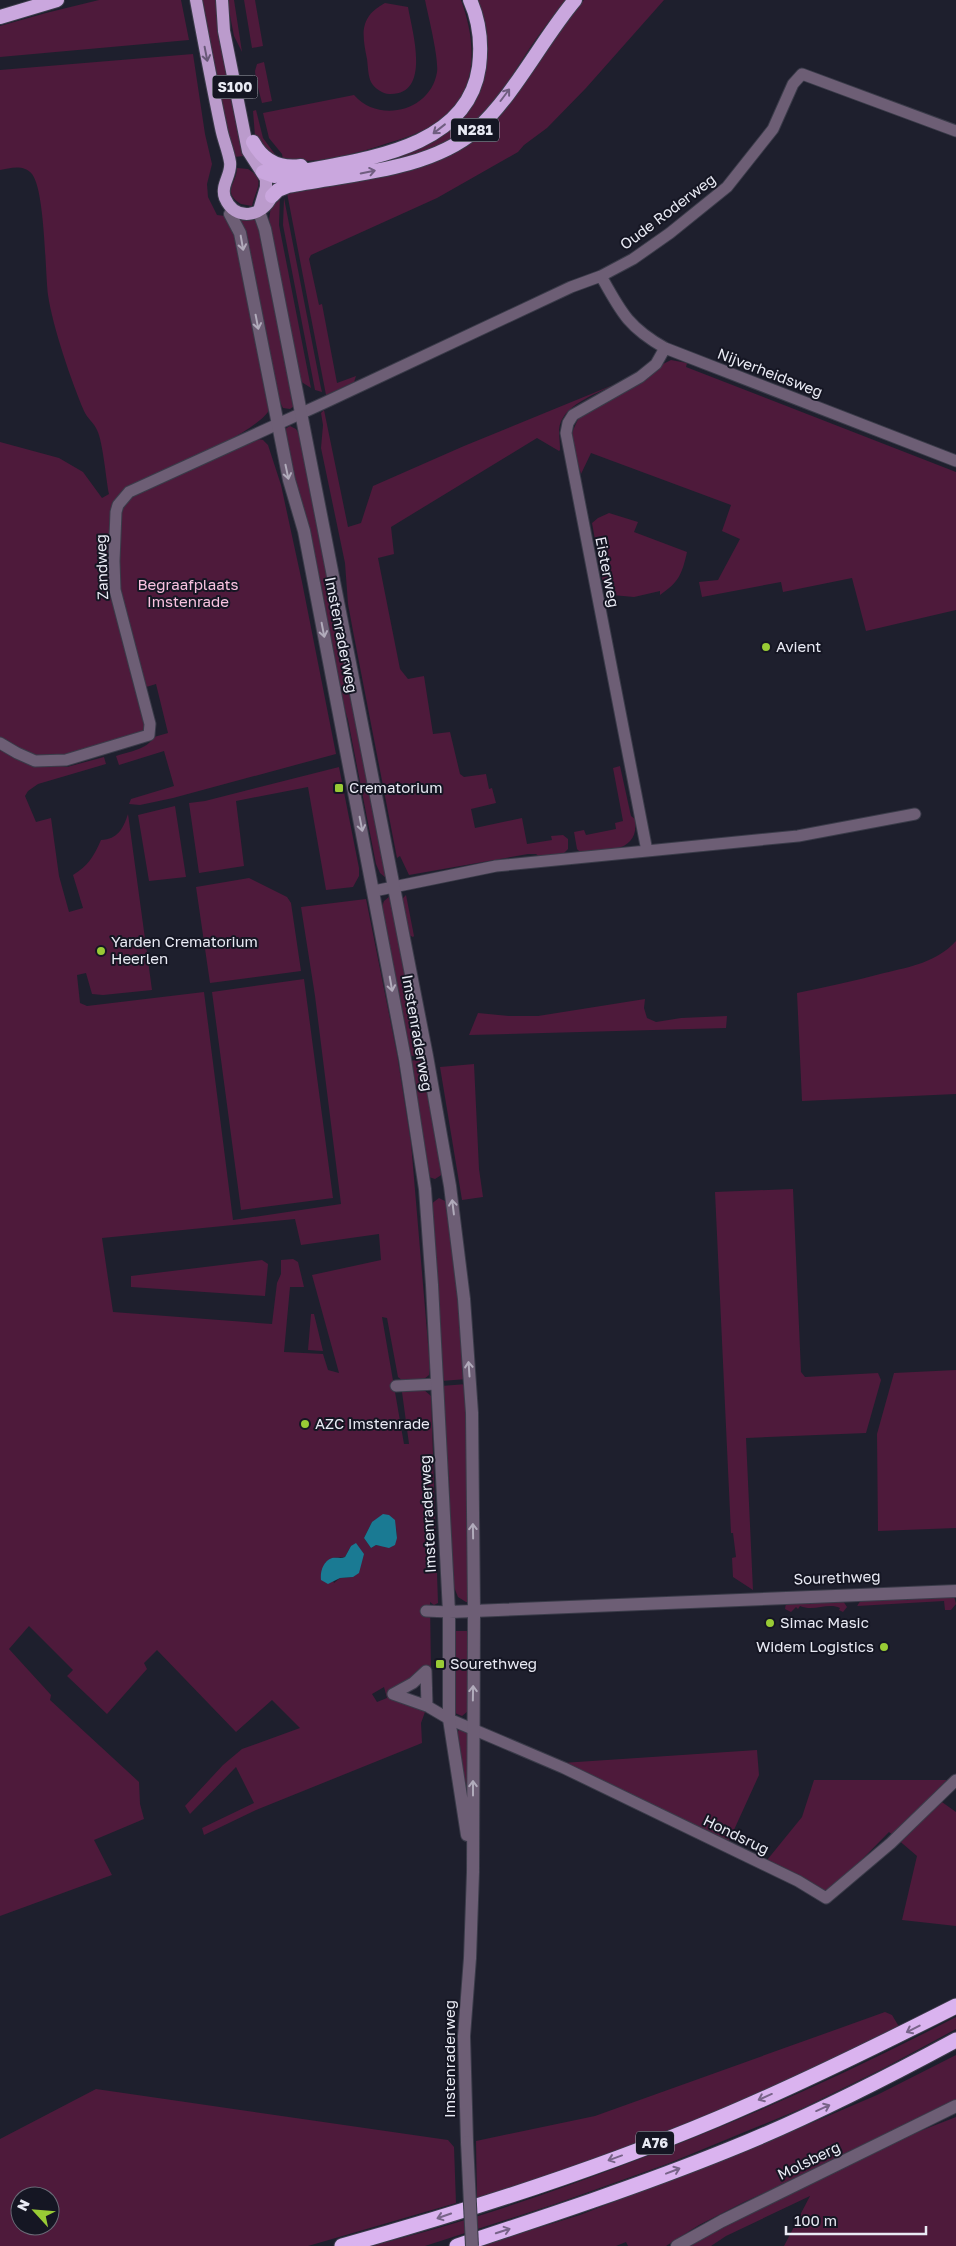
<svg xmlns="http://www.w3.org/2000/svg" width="956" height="2246" font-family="'Golos Text',sans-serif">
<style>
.green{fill:#4e1a3b;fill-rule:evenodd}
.water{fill:#1a7a93}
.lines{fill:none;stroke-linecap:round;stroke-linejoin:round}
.minor-casing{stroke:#3a3b49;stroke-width:13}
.tertiary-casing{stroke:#3a3b49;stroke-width:14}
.primary-casing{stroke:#3a3b49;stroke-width:14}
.trunk-casing{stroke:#3a3b49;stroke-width:16}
.motorway-casing{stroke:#3a3b49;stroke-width:17}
.minor{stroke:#6d5e75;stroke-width:11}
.tertiary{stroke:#6d5e75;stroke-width:12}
.primary{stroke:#bb9bcc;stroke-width:12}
.trunk{stroke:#caa7de;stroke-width:14}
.motorway{stroke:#dab3ef;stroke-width:15}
.tertiary-bridge-casing{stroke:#3a3b49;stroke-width:14;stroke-linecap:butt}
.tertiary-bridge{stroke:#6d5e75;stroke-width:12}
.oneway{stroke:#685878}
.oneway2{stroke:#705e80}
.oneway3{stroke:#b1abbb}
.oneway4{stroke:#786489}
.poi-dot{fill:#99cb35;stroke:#151623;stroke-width:2}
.labels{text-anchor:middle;stroke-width:4;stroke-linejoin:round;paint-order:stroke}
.shield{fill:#151623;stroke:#a9aab5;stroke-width:1}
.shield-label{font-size:14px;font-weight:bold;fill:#e9eaf4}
.street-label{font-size:15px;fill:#e9eaf4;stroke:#151623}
.park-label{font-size:15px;fill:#f9c2e0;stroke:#151623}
.poi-label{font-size:15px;fill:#e9eaf4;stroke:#151623;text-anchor:start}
</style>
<rect width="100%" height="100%" fill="#1e1f2d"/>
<path class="green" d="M99,0H181L189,40L0,57V26L46,13Z
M202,0H216L241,125L244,156L234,157L227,129Z
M227,0H234L242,52L234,36Z
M244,0H255L263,46L252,48Z
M425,0H461C478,46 479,100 430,127C413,136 394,141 376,147C347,156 313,164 283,160L282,154L269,138L263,113L354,95C379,124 431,111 437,72C439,58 428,15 425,0Z
M475,0H566C556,13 545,26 536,39C513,71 496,109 464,132C426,160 368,166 323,177L395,155L474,98Z
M584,0H664L586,88L547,128L524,145L518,152L437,198L311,255L309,259L319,305L322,304L337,383L356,376L354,382L326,395L287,193L455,150Z
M385,3L408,7C412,31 432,96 389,94C383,94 374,88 371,82C368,76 368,66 367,59C362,34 359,17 385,3Z
M193,54L205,134L212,164L207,184L208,197L217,215L225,216L235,230L270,408C261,433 152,476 124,489L116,499L112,561L148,723L143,737L33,762L67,767L104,757L106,764L38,784L28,791L25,796L36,822L51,818L59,876L69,912L83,908L73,875C88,866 94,856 101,840C118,839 123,829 128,814L152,990L103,995L92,994L86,973L77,975L80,1003L87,1006L204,992L233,1220L341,1204L315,996L301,907L366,899L397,1054L411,1143L430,1367L429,1375L424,1379L403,1381L398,1377L387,1318L382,1317L404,1444H409L402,1392L423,1389L431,1396L438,1603L434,1605L430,1602L431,1670L418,1675L404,1702L418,1706L425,1712L421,1723L422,1743L256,1810L204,1835L202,1828L254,1803L236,1767L190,1814L185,1806L223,1765L242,1749L300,1728L272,1700L236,1732L157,1650L144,1663L147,1669L107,1714L67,1676L73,1670L29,1626L9,1649L51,1695L50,1700L139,1782L140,1804L144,1819L94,1840L112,1875L0,1916V442L59,458L83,472L102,498L109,494C106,479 103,442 97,430C94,423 87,418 84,411C71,380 53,328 48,295C45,270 45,191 32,174C24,164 10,168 0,170V70ZM295,1219L301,1245L379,1234L381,1260L312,1275L339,1373L328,1370L323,1354L284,1352L290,1287H304L298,1262L293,1259L281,1260V1274L277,1283L272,1324L113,1312L102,1238ZM372,1522L396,1528L397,1538L380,1546L376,1545L371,1548L364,1538ZM351,1546L353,1577L340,1578L334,1583L325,1563L332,1558L345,1557ZM384,1687L387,1698L377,1702L372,1694Z
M264,62L272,101L262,103L256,80L255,71L257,64Z
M256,110L263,138L277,157L276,161L255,136L253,111Z
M237,168L248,169C267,180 255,190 252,206L241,204C221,192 237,183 237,168Z
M280,195L279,225L311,388L300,381L279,288L277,257L269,220L271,206Z
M284,198L321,388L322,392L315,390L283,225Z
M238,217H257L294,406L290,409L283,408L280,402Z
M671,360L687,363L686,367L956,472V610L866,631L852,578L783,592L781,582L702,597L699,582L718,580L740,539L722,531L731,505L591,453L581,474L570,437L579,417L652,375L659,366Z
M613,385C595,395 561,405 559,430C559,436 560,443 560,450L559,451L537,438L391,527L394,554L378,558L400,669L408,679L424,676L433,734L450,732L460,774L464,777L486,774L489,789L492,788L496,803L471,809L475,828L522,818L527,844L552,840L551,836L563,835L568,839V849L562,855L540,857L536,854H528L409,875L400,856L397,858L353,631L348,604L345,563L321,448L323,425L321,413L324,410L348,527L361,523L373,486L464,446Z
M290,426L296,429L299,434L386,878L380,873L376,864L348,720L335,676L285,429Z
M252,438L263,440L268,445L281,485L302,582L336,754L173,798L140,805L129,804L131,799L174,786L164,751L119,765L116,756C128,752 148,749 154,737L168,733L156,684L143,688L119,597L120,507L125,500Z
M609,513L638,522L634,532L687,552C682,574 679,582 660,595V591L634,597L612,595L603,584L592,523L598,518Z
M620,766L631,816L635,819C640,854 605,850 581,853L577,849L574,832L584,830L586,835L616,829L615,823L623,821L613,768Z
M339,767L359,868V876L353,887L326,890L308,787L236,801L244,866L199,873L189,803L205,801Z
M175,806L186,877L149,881L138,815Z
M249,878L287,897L291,903L301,971L210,983L196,887Z
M406,895L414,936L413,937L409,935L401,900Z
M390,896L424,1055L409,1056L382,907L384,901Z
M956,941V1094L802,1101L797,993C826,987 854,981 884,973C910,967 937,962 956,941Z
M304,979L333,1198L241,1210L212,992Z
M645,999L644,1008L647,1018L656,1022L681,1018L727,1016L726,1028L469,1035L478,1013L509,1016H538Z
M425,1059L443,1174L435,1179L429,1177L409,1061Z
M474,1064L479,1169L483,1197L462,1200L440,1067Z
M793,1189L801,1372L805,1377L878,1373L881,1380L866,1433L746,1438L753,1590L733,1577L732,1558L736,1557L733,1533H731L715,1192Z
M439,1198L449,1203L467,1379L441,1381L431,1204Z
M262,1260L268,1264L265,1296L131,1287V1276Z
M311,1314H314L323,1351L308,1350Z
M956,1370V1528L878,1531L877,1434L894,1373Z
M467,1384L468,1602H466L458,1597L452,1582L449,1475L443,1435L441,1386Z
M954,1596L956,1604L951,1610H945L944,1601L857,1606L861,1600Z
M843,1601L847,1607L843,1612L839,1610L840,1608C828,1602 814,1612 800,1606L798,1609L796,1607L791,1612L785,1609L786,1603Z
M452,1631H471L468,1711L462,1716L455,1713Z
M460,1729L466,1731L468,1735L467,1804L457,1732Z
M757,1750L759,1775L728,1843L562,1763Z
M814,1780H947L932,1795L956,1812V1926L902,1920L917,1856L889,1832L826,1896L763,1865L802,1817Z
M885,2012L892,2015L901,2030L770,2092L617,2152L477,2199L476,2141L595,2116Z
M956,2017V2029L884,2068L803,2108L667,2164L555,2204L425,2246H369C455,2226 539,2197 621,2166C736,2123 847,2074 956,2017Z
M956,2055V2104L744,2202L699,2225L666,2246H628L626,2242L616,2246H480L580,2215L758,2146L877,2095Z
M96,2089L448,2140L454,2147L456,2203L308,2246H0V2139ZM20,2196H50V2226H20Z
M956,2117V2246H784L810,2196L726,2236L711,2246H683L910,2135Z"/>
<path class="water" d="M383,1514L389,1515L395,1520L397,1538L395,1545L389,1548L376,1545L371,1548L364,1538L372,1522Z
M356,1543L364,1554L359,1573L353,1577L340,1578L328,1584L321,1580C320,1572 323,1561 332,1558C337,1557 341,1559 345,1557L351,1546Z"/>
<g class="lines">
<defs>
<path id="minor" d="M601,276C621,312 628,327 665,348L956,461
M0,743L17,753L35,761L66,760L149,735L150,724L115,590L114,561L116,512L118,505L129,492L326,402L571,287L601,276L633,259L670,233L727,187L773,129L793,84L802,74L956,131
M647,851L566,433L568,423L573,415L640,377L656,364L665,348
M374,891L496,866L798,836L915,814
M396,1386L437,1384
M426,1611L449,1612
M426,1671L427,1706
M393,1694L427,1706L449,1719L564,1768L798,1881L826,1898L891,1843L956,1780
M393,1694L413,1683L426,1671"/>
<path id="tertiary" d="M259,212L265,229L427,1056L450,1186L464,1299L472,1413L474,1611L473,1872L470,1958L464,2036L467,2142
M230,214L240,233L289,480L304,531L405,1059L425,1189L432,1285L449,1612V1719L467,1835
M449,1612L956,1591
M677,2246L722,2221L956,2106"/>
<path id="primary" d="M196,0C204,43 212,85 221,128C223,139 228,150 230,162C232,175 220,185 225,198C235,222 263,217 272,196
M222,0L224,31L248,151L266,179V187L260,207"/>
<path id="trunk" d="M0,17L57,0
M253,142C263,161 279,169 301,166
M263,172L274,176L284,175C351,160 467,154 479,67C482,43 480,22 470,0
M272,196L278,190L288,186C347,174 429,171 476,130C514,96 542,39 575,0"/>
<path id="motorway" d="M342,2246C468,2211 596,2170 717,2119C798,2085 877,2046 956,2006
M457,2246C548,2216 639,2186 728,2150C806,2119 882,2080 956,2040"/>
</defs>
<use href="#minor" class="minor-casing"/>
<use href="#tertiary" class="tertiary-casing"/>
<use href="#primary" class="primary-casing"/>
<use href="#trunk" class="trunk-casing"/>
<use href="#motorway" class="motorway-casing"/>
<use href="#minor" class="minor"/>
<use href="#tertiary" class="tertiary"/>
<use href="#primary" class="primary"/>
<use href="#trunk" class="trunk"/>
<use href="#motorway" class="motorway"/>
<defs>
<path id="tertiary-bridge" d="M467,2142L472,2246"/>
</defs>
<use href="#tertiary-bridge" class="tertiary-bridge-casing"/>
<use href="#tertiary-bridge" class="tertiary-bridge"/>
</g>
<defs><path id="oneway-shaft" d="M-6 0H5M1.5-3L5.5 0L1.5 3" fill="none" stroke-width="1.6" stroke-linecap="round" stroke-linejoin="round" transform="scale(1.25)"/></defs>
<use class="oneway" href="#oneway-shaft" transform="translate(206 54) rotate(79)"/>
<g class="oneway2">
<use href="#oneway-shaft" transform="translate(505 95) rotate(-53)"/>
<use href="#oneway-shaft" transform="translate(439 129) rotate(142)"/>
<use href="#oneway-shaft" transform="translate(368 172) rotate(-11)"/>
</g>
<g class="oneway3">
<use href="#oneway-shaft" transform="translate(242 243) rotate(80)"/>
<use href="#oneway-shaft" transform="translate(257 322) rotate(79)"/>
<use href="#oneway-shaft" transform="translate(287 472) rotate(78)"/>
<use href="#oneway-shaft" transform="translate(323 630) rotate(79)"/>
<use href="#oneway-shaft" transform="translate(361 824) rotate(79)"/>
<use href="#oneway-shaft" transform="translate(391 984) rotate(80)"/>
<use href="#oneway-shaft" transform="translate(453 1207) rotate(-97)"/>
<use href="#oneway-shaft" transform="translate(469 1369) rotate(-94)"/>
<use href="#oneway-shaft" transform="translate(473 1531) rotate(-91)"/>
<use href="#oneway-shaft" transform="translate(473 1693) rotate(-89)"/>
<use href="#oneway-shaft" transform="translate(473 1788) rotate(-90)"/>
</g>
<g class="oneway4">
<use href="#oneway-shaft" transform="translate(913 2029) rotate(153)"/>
<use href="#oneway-shaft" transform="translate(765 2097) rotate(156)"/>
<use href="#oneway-shaft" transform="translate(823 2108) rotate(-24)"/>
<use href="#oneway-shaft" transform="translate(615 2158) rotate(160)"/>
<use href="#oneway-shaft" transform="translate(673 2171) rotate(-21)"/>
<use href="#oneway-shaft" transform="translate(444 2216) rotate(161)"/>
<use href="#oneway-shaft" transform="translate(503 2231) rotate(-18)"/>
</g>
<g class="poi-dot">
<circle cx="766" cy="647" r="5"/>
<rect x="334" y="783" width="10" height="10" rx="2.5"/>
<circle cx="101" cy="951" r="5"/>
<circle cx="305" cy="1424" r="5"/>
<circle cx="770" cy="1623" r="5"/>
<circle cx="884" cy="1647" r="5"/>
<rect x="435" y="1659" width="10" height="10" rx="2.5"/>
</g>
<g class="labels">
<g class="shield">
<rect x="212.5" y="75.5" width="45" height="23" rx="4"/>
<rect x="451" y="118.5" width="48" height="23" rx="4"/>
<rect x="636" y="2131.5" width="38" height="23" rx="4"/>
</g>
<g class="shield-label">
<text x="235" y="92">S100</text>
<text x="475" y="135">N281</text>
<text x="655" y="2148">A76</text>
</g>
<g class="street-label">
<text transform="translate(668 212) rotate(-37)" y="5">Oude Roderweg</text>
<text transform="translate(770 373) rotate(21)" y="5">Nijverheidsweg</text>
<text transform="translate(102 567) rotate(-92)" y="5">Zandweg</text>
<text transform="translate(607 572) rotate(79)" y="5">Eisterweg</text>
<text transform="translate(341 635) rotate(79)" y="5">Imstenraderweg</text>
<text transform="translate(417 1033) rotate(80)" y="5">Imstenraderweg</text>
<text transform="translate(428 1514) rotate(-93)" y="5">Imstenraderweg</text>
<text transform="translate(837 1578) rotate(-2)" y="5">Sourethweg</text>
<text transform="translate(736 1835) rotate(26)" y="5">Hondsrug</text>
<text transform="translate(450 2059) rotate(-90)" y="5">Imstenraderweg</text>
<text transform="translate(809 2161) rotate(-26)" y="5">Molsberg</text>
</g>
<g class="park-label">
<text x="188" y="590">Begraafplaats<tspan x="188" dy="17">Imstenrade</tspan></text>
</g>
<g class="poi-label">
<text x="776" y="652">Avient</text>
<text x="349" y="793">Crematorium</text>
<text x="111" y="947">Yarden Crematorium<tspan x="111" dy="17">Heerlen</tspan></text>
<text x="315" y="1429">AZC Imstenrade</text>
<text x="780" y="1628">Simac Masic</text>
<text x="874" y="1652" text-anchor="end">Widem Logistics</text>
<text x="450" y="1669">Sourethweg</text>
</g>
</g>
<g transform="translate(35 2211) rotate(296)"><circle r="24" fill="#151623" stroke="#6a6b77"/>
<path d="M0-4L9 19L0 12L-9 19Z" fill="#99cb35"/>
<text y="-8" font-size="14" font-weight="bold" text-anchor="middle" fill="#e9eaf4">N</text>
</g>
<path d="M786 2226v8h140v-8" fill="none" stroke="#e9eaf4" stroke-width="2.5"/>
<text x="794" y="2226" font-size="15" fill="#e9eaf4" stroke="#151623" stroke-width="4" paint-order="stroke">100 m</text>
</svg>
